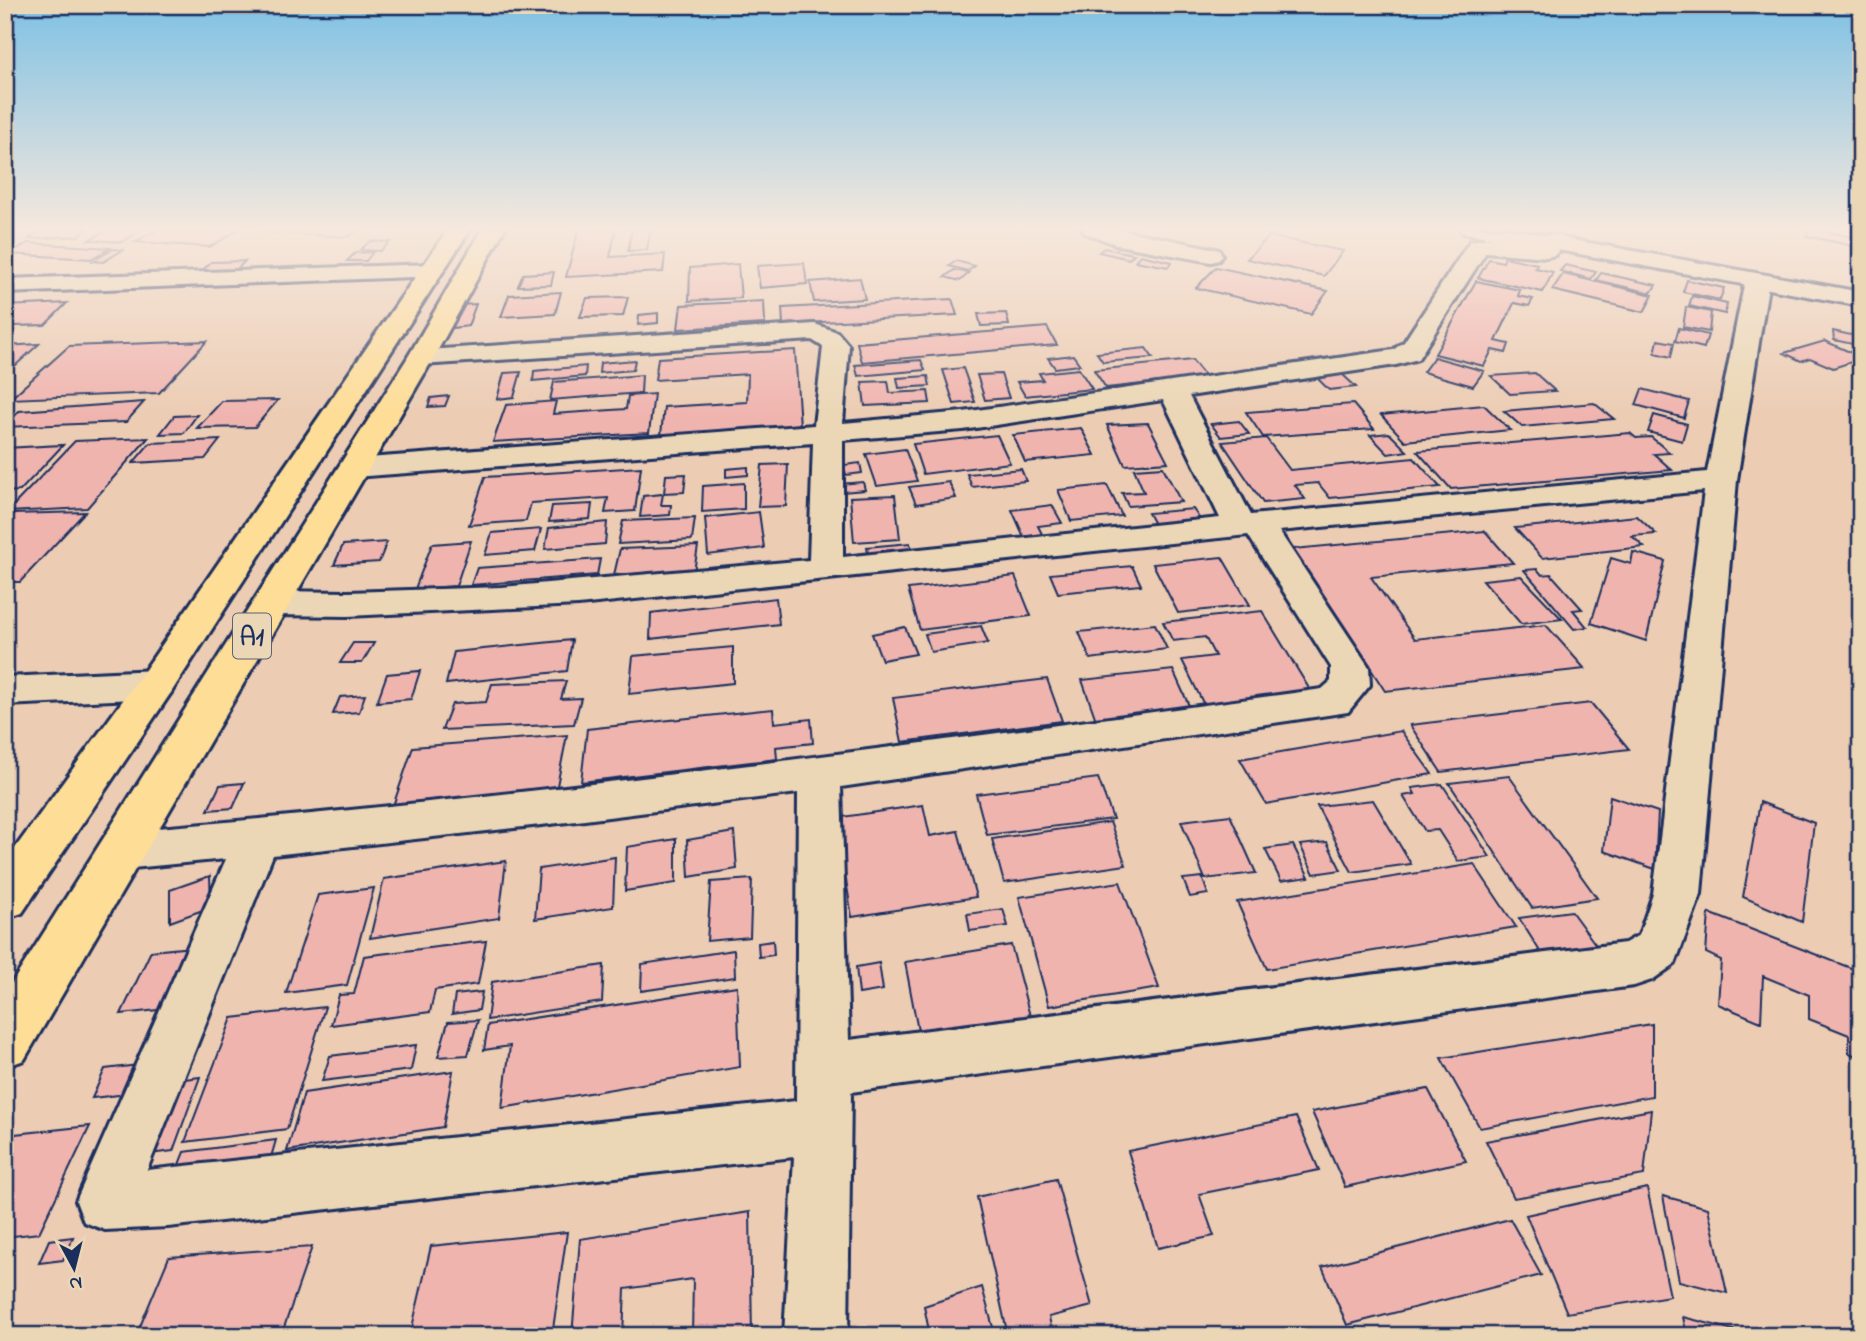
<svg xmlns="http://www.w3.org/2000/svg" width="1866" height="1341" font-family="'Indie Flower',sans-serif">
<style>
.building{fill:#f0b4af;stroke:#1b2f5e;stroke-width:2}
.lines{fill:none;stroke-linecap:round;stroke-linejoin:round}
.street-casing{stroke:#1b2f5e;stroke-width:6}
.secondary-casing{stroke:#1b2f5e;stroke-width:6}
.highway-casing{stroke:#1b2f5e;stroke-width:6}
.street{fill:#ebd7b5;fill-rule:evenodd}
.secondary{fill:#ebd7b5;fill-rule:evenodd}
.highway{fill:#fedd96;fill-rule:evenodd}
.labels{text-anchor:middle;stroke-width:7;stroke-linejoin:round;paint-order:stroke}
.shield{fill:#ebd7b5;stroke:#596178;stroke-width:2}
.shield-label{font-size:26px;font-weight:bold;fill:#1b2f5e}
</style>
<rect width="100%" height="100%" fill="#ecccb3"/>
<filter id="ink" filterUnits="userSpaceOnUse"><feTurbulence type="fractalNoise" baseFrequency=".0143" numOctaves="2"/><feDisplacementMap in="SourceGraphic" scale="14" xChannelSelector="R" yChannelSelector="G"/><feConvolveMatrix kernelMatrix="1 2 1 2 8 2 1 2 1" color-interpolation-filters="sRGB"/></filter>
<g filter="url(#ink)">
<path class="building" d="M42,228H87L78,236L29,239Z
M110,228H145L122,242L89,240Z
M160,228H206L238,230L210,247L135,242Z
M270,228H361L348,237L264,232Z
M579,228H616L610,257L665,254L663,272L566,277Z
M632,228H651L647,250L628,251Z
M1810,228L1857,238L1854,246L1806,236Z
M1269,236L1343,251L1324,276L1247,259Z
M370,241L390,242L380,251L360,250Z
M28,243L110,248L91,259L7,254Z
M1104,248L1134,254L1129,259L1099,252Z
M113,249L123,250L103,262L93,261Z
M373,252L366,261H347L355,253Z
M1140,255L1172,262L1168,267L1135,261Z
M1505,257L1537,264L1535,268L1553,272L1543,292L1478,278L1489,259L1503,262Z
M245,261L235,271L201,272L211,262Z
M956,261L975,266L968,271L949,266Z
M804,263L807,284L760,288L757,266Z
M738,264L741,298L689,301L690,268Z
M1565,265L1596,272L1591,279L1560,271Z
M1216,267L1328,291L1311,314L1196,288Z
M954,270L969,273L960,281L945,277Z
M554,272L551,285L518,286L523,274Z
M1601,273L1656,285L1651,293L1596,280Z
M1563,274L1653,295L1644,312L1552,290Z
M860,278L865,299L814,302L810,282Z
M1687,280L1724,288L1720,300L1683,292Z
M1476,281L1520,290L1518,296L1533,299L1529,306L1514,303L1496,341L1509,344L1506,353L1492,350L1484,366L1435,354Z
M561,292L555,314L501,317L509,295Z
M1692,296L1727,304L1725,314L1689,306Z
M628,297L623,316L580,317L587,298Z
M952,299L957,315L783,324L782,308Z
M764,301L765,324L678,329L681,305Z
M67,303L45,325L16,326L5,331V306Z
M476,304L468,326L452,328L460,305Z
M1686,307L1711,312L1709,332L1683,327Z
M658,313V323L638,325L639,315Z
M1006,313L1009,325L981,326L978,314Z
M1047,327L1057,345L862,362L857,343Z
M1679,328L1708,335L1704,348L1675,341Z
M1833,331L1860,337L1861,346L1834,340Z
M1658,340L1674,343L1671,357L1655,353Z
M207,341L159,393L10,399L69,346Z
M1825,341L1861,357V359L1833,368L1810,358L1801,361L1784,353Z
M39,344L16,365H5V346Z
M1146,348L1153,358L1103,362L1097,353Z
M795,350L800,426L661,435L664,407L747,402L748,374L655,380L658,358Z
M1073,355L1080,365L1055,368L1048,358Z
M1434,357L1484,371L1473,386L1423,372Z
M635,360L633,370L599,373L600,363Z
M921,360L925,370L858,376L855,365Z
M1192,360L1206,377L1106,388L1094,370Z
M586,366L585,376L533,381L534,371Z
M963,368L975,402L954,404L943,370Z
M1079,369L1092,389L1025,396L1017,382L1043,380L1039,373Z
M521,372L514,397L497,399L504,373Z
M1535,373L1555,391L1510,394L1491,376Z
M1001,374L1009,398L985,400L977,375Z
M1342,374L1356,387L1329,390L1316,377Z
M642,375L641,393L550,400L554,382Z
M928,376L930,386L899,388L897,378Z
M888,381L890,393L928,391L930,403L865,406L862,382Z
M1642,389L1689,401L1684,418L1636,405Z
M654,394L649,433L493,442L506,405L556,401L553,414L626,409L628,396Z
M449,396L445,406L428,407L431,398Z
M278,400L255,427L197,428L222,401Z
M144,402L126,422L5,427L19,411Z
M1594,403L1614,419L1522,427L1504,411Z
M1353,404L1374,429L1263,437L1246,412Z
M1484,405L1510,430L1405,441L1381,415Z
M197,415L184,433L160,434L174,416Z
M1654,415L1687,424L1682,441L1648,432Z
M1239,421L1249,434L1221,437L1211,424Z
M1148,423L1168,462L1125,465L1107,425Z
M1081,428L1095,455L1025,462L1013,435Z
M1389,433L1407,451L1388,454L1370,435Z
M1630,433L1636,438L1651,437L1670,453L1654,454L1672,470L1451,489L1417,451Z
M997,435L1010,463L923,474L913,444Z
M148,438L87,508L7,512L75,441Z
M1266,438L1290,470L1414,458L1440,487L1330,498L1318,483L1295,485L1305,499L1263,503L1222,442Z
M220,440L205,459L133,463L150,443Z
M63,445L20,491L5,492V448Z
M905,449L917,481L877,486L866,454Z
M860,463L862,473L846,475L844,465Z
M788,464L786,506L758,507L762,465Z
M641,467L635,511L605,513L608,498L531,503L526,521L469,525L485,477Z
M748,467V475L726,477V469Z
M1163,467L1181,502L1128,506L1122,493L1144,492L1134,469Z
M1021,469L1026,481L972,487L967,474Z
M686,474L684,492L664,493L666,475Z
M863,482L865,490L842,492L840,484Z
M949,482L956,498L916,504L909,487Z
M744,483V509L702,512L703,486Z
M1107,485L1122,516L1071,521L1058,490Z
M663,494L661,505H671L670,515L640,517L643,496Z
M895,495L900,539L854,542L850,497Z
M592,504L590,519L549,522L552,506Z
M1052,505L1062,523L1038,526L1042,534L1024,537L1012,510Z
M1193,509L1201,521L1155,526L1148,513Z
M85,512L20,582H5V520L12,514Z
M759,512L764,548L708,555L705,518Z
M1637,516L1656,534L1632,536L1644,547L1542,558L1515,528Z
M695,518L692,540L618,544L623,521Z
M607,522L605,544L545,549L549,528Z
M541,529L535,551L485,555L492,533Z
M1485,531L1513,563L1371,577L1415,639L1546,625L1585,669L1385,691L1293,549Z
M471,541L456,586L415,589L432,544Z
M387,542L379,562L334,565L343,545Z
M910,543L912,555L869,559L867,547Z
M698,546L694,572L614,575L620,549Z
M1633,552L1665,561L1646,641L1591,623L1611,558L1631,564Z
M1222,557L1250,605L1178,613L1153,564Z
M600,559L597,575L471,585L477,568Z
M1132,566L1141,585L1058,593L1050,574Z
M1537,569L1542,575L1551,574L1582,609L1573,610L1587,627L1574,629L1524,570Z
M1015,576L1031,616L920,630L908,589Z
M1521,576L1562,619L1521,624L1483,580Z
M776,598L779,624L650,639L651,613Z
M1262,611L1313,695L1206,709L1182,660L1215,656L1205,637L1173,641L1163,622Z
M1155,624L1167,649L1090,659L1079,632Z
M981,626L988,643L931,652L925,634Z
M905,627L916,654L882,660L872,634Z
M572,640L567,671L446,684L454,652Z
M353,643H374L362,663H340Z
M733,647V683L629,694L633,656Z
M1173,670L1191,710L1096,720L1082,680Z
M420,671L411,699L377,702L387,674Z
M1047,679L1062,721L902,742L893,698Z
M566,681L561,699L581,698L574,724L442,730L452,704L486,702L492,684Z
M365,695L359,712L333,714L340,697Z
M1591,703L1629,749L1441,772L1410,725Z
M773,709L774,723L811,719L813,743L776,747L777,759L581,782L587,729Z
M1401,731L1432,774L1266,804L1240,759Z
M567,735L555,796L392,809L413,747Z
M1509,776L1597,898L1532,908L1449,783Z
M1098,778L1113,819L987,835L976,794Z
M244,783L233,808L208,810L220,785Z
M1442,784L1490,857L1458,861L1438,830L1425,831L1403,796L1415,794L1412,788Z
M1610,796L1658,812L1655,869L1604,851Z
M1373,800L1411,864L1352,872L1317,806Z
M1760,802L1814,823L1802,922L1743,897Z
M923,805L930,836L958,831L976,897L852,917L836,818Z
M1230,815L1256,873L1205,879L1181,821Z
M1110,822L1126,865L1004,883L992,839Z
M734,832L737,869L689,877L687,840Z
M676,839V883L625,891L627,847Z
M1327,842L1341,870L1314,874L1300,845Z
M1293,845L1309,877L1281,881L1265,849Z
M615,857L613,907L535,919L539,869Z
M506,861L499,918L370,938L384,879Z
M1474,864L1516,927L1267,969L1237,902Z
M210,876L211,907L170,922V890Z
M1202,877L1208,894L1190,897L1183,879Z
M752,879L750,937L707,941L711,882Z
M1120,882L1159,988L1049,1006L1019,897Z
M374,888L347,985L286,993L318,895Z
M1003,909L1008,926L970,931L967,914Z
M1571,911L1601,952L1546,961L1519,918Z
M1709,913L1861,972V1058L1849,1053V1035L1809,1019V995L1763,976L1761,1022L1718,1004L1721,960L1706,953Z
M486,941L478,984L435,990L430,1012L331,1025L339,995L354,994L364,956Z
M773,941L774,955L759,957L758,943Z
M1011,945L1030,1016L919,1036L905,962Z
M193,947L167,1009L121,1014L151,951Z
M734,950L735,977L641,991L642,964Z
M879,963L883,990L859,994L856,967Z
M604,965L602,1002L487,1020L492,982Z
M737,986L740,1067L502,1108L510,1046L484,1050L488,1025Z
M482,992L479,1010L452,1014L455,995Z
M325,1007L287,1129L185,1142L232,1018Z
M478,1020L468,1055L438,1057L448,1022Z
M1652,1024V1096L1480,1128L1441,1058Z
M416,1045L411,1070L322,1081L330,1056Z
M139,1065L127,1094L92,1098L105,1069Z
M453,1071L443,1127L287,1151L304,1093Z
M200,1077L173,1151L141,1155L170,1081Z
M1428,1089L1466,1161L1345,1187L1312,1112Z
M1651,1110L1644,1175L1514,1198L1486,1141Z
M1296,1117L1319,1170L1199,1194L1214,1236L1158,1248L1128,1151Z
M90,1126L39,1233L5,1237V1153L15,1134Z
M276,1140L269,1164L174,1177L184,1152Z
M1056,1179L1092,1306L1049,1317L1053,1336H1008L977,1197Z
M1647,1188L1670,1296L1567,1313L1526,1215Z
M1663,1196L1708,1208L1727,1293L1679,1281Z
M750,1212L752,1336H692L693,1279L625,1289L623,1336H572L580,1239Z
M1510,1219L1541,1275L1347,1325L1322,1267Z
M567,1232L552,1336H410L431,1246Z
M73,1237L63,1260L39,1263L49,1240Z
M312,1247L281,1336H136L169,1257Z
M982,1287L994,1331L980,1336H930L924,1306Z
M1683,1317L1734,1330L1736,1336H1687Z"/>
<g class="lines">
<defs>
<path id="street" d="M1082,228H1112L1211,248L1219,250L1222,255L1219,260L1211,262L1118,245L1085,233Z
M1554,234L1562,236L1565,241L1555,255L1547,257L1486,252L1418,359L1396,365L1189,396L1251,515L1707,472L1745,280L1749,275H1765L1769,280L1737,480L1701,894L1675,964L1652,980L1634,986L851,1092L848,1336H784L794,1157L168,1227L105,1230L84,1222L76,1201L226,859L122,869L106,863L99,850L106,837L122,831C524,798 923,744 1322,689L1331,681V667L1248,535L578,605L348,616L271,615L258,611L253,603L258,595L271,591L348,592L502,587L809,560L813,443L354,477L343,475L339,468L343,461L354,459L814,425L823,347L812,340L421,365L412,363L408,357L412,351L815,324L837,332L849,346L843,423L963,412L1393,350L1404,342L1470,241L1493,237L1541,243L1546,236ZM1163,400L1220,518L843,557V440L963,430ZM1704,491L1653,894L1639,935L1625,943L849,1040L841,787L1348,712L1370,685L1369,667L1279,531ZM798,793L796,1101L147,1170L273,855L577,821Z
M431,264L439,266L443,271L439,276L5,293V279Z
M156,670L170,674L176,684L170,694L156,698L5,705V677Z"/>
<path id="secondary" d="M1460,228H1507L1861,292V306L1471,234L1463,233Z"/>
<path id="highway" d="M449,228H471L170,694L22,913L5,919V862L142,674Z
M483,228H505L434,357L24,1060L5,1067V994L408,357Z"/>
</defs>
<use href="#street" class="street-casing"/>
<use href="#secondary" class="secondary-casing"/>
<use href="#highway" class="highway-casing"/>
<use href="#street" class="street"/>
<use href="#secondary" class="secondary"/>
<use href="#highway" class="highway"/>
</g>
</g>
<linearGradient id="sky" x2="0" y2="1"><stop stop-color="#7fc1e4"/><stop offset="0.55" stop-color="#f6e8dd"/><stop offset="1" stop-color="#f6e8dd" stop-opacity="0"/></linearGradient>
<rect width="1866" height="416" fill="url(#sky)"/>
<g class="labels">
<rect class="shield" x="233" y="613.5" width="38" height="45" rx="5"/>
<g class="shield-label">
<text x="252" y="645">A1</text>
</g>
</g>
<rect width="1866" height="1341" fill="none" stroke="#ebd7b5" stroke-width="28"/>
<rect x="14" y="14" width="1838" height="1313" fill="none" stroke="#1b2f5e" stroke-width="2.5" filter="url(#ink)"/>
<g transform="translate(74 1268) rotate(173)" stroke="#ebd7b5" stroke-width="5" paint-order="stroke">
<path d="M0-5L12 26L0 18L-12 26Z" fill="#1b2f5e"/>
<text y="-10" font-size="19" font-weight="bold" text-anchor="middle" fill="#1b2f5e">N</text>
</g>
</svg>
